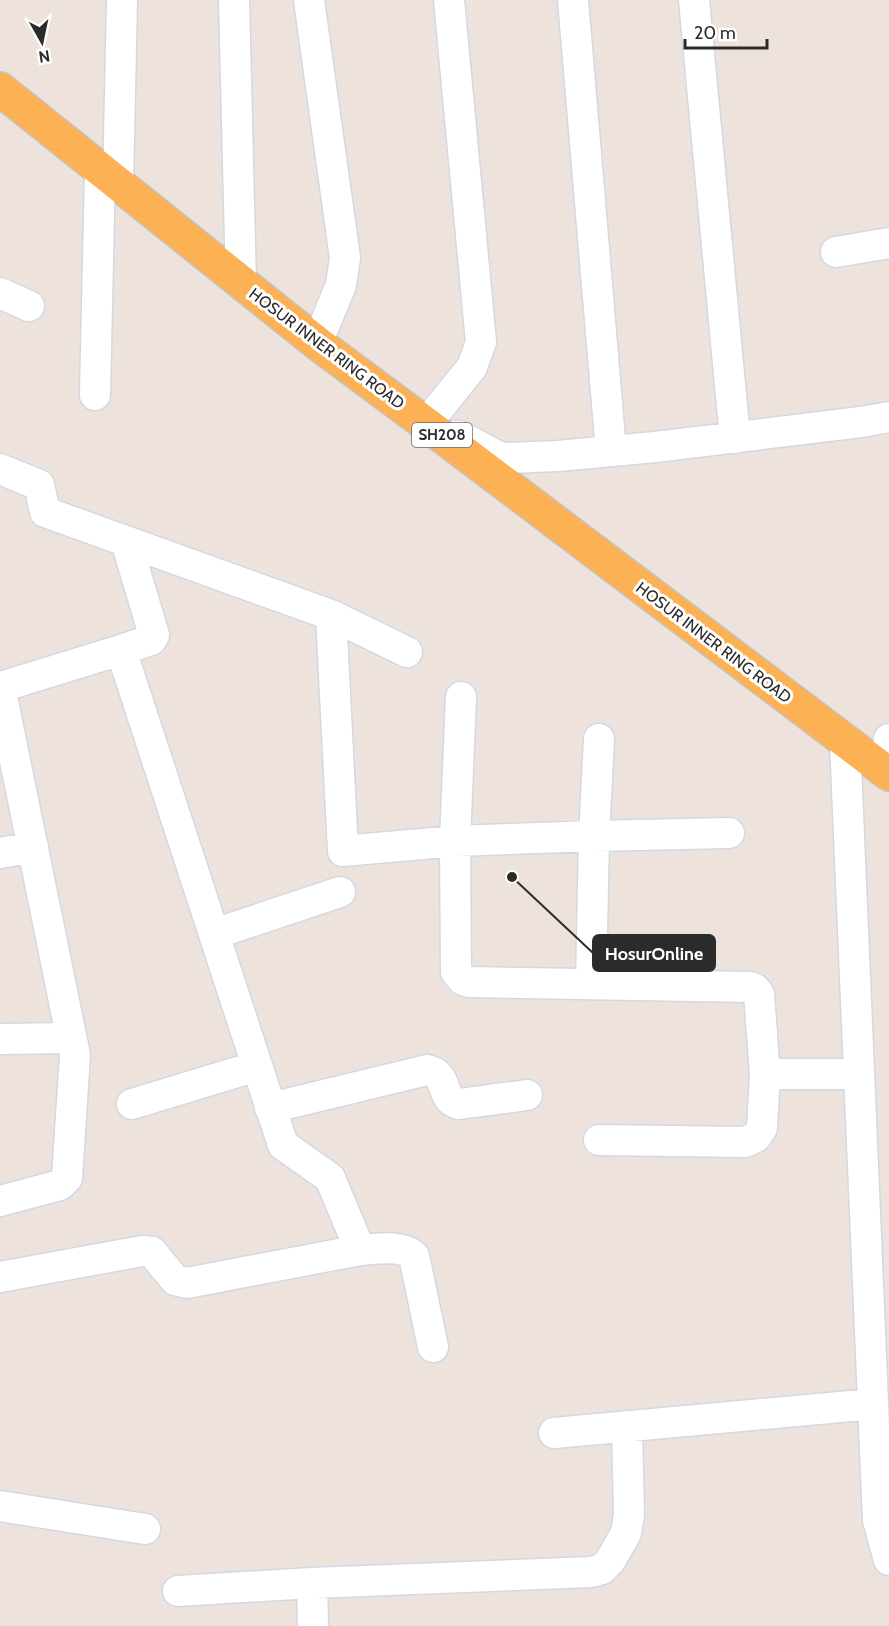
<svg xmlns="http://www.w3.org/2000/svg" width="889" height="1626" font-family="Cabin,sans-serif">
<style>
.lines{fill:none;stroke-linecap:round;stroke-linejoin:round}
.minor-casing{stroke:#d1d9e5;stroke-width:33}
.major-casing{stroke:#c4c4c4;stroke-width:36}
.minor{stroke:#fff;stroke-width:30}
.major{stroke:#fcb254;stroke-width:33}
.labels{text-anchor:middle;stroke-width:6;stroke-linejoin:round;paint-order:stroke}
.shield{fill:#fff;stroke:#6b6b6b;stroke-width:1.5}
.shield-label{font-size:15px;font-weight:bold;fill:#2b2b2b}
.street-label{font-size:16px;fill:#2b2b2b;stroke:#fff}
.leader{fill:none;stroke:#2b2b2b;stroke-width:2}
.callout-dot{fill:#2b2b2b;stroke:#fff;stroke-width:2}
.callout{fill:#2b2b2b;stroke:#2b2b2b;stroke-width:2}
.callout-label{font-size:18px;text-anchor:middle;font-weight:bold;fill:#fff}
</style>
<rect width="100%" height="100%" fill="#eee3dc"/>
<g class="lines">
<defs>
<path id="minor" d="M234,0L241,283
M309,0L345,258L341,285L317,343
M573,0L611,451
M694,0L735,438
M118,185L122,0
M836,252L889,243
M0,293L29,306
M95,395L100,171
M426,424L472,367L481,342L449,0
M455,436H460L495,455L505,458L558,456L655,447L861,422L889,417
M0,469L39,485L45,512L331,615L343,851L455,841L594,836L729,833
M331,615L407,652
M121,650L151,640L154,635L126,541
M0,687L75,1055L67,1178L60,1185L0,1201
M461,697L455,841L456,972L463,980L469,982L750,987L755,989L759,994L765,1074H859
M845,741L878,1520L889,1560
M884,771L889,739
M0,853L33,847
M214,934L340,892
M591,984L594,836L599,739
M0,1039L71,1038
M132,1104L257,1066
M270,1108L427,1070C450,1074 439,1100 459,1104L527,1095
M599,1140L745,1142L756,1137L762,1128L765,1074
M360,1250C376,1249 401,1244 414,1256L433,1347
M0,1277L142,1251L152,1252L175,1280L187,1283L360,1250L330,1178L283,1145L121,650L1,687
M554,1433L873,1404
M0,1506L145,1529
M312,1583L313,1626
M178,1591L312,1583L591,1572L602,1569L610,1561L626,1533L629,1515L627,1426"/>
<path id="major" d="M0,89L317,343L426,424L889,774"/>
</defs>
<use href="#minor" class="minor-casing"/>
<use href="#major" class="major-casing"/>
<use href="#minor" class="minor"/>
<use href="#major" class="major"/>
</g>
<g class="labels">
<rect class="shield" x="412" y="423" width="60" height="24" rx="4.5"/>
<g class="shield-label">
<text x="442" y="440">SH208</text>
</g>
<g class="street-label">
<text transform="translate(327 348) rotate(37)" y="6">HOSUR INNER RING ROAD</text>
<text transform="translate(714 642) rotate(37)" y="6">HOSUR INNER RING ROAD</text>
</g>
</g>
<path class="leader" d="M512 877L593 953"/>
<circle class="callout-dot" cx="512" cy="877" r="6"/>
<rect class="callout" x="593" y="935" width="122" height="36" rx="6"/>
<g class="callout-label">
<text x="654" y="960">HosurOnline</text>
</g>
<g transform="translate(42 42) rotate(171)" stroke="#ffffff" stroke-width="4.5" paint-order="stroke">
<path d="M0-4.5L10 22L0 15L-10 22Z" fill="#2b2b2b"/>
<text y="-9" font-size="16" font-weight="bold" text-anchor="middle" fill="#2b2b2b">N</text>
</g>
<path d="M685 39v9h82v-9" fill="none" stroke="#2b2b2b" stroke-width="3"/>
<text x="694" y="39" font-size="18" fill="#2b2b2b" stroke="#ffffff" stroke-width="4.5" paint-order="stroke">20 m</text>
</svg>
